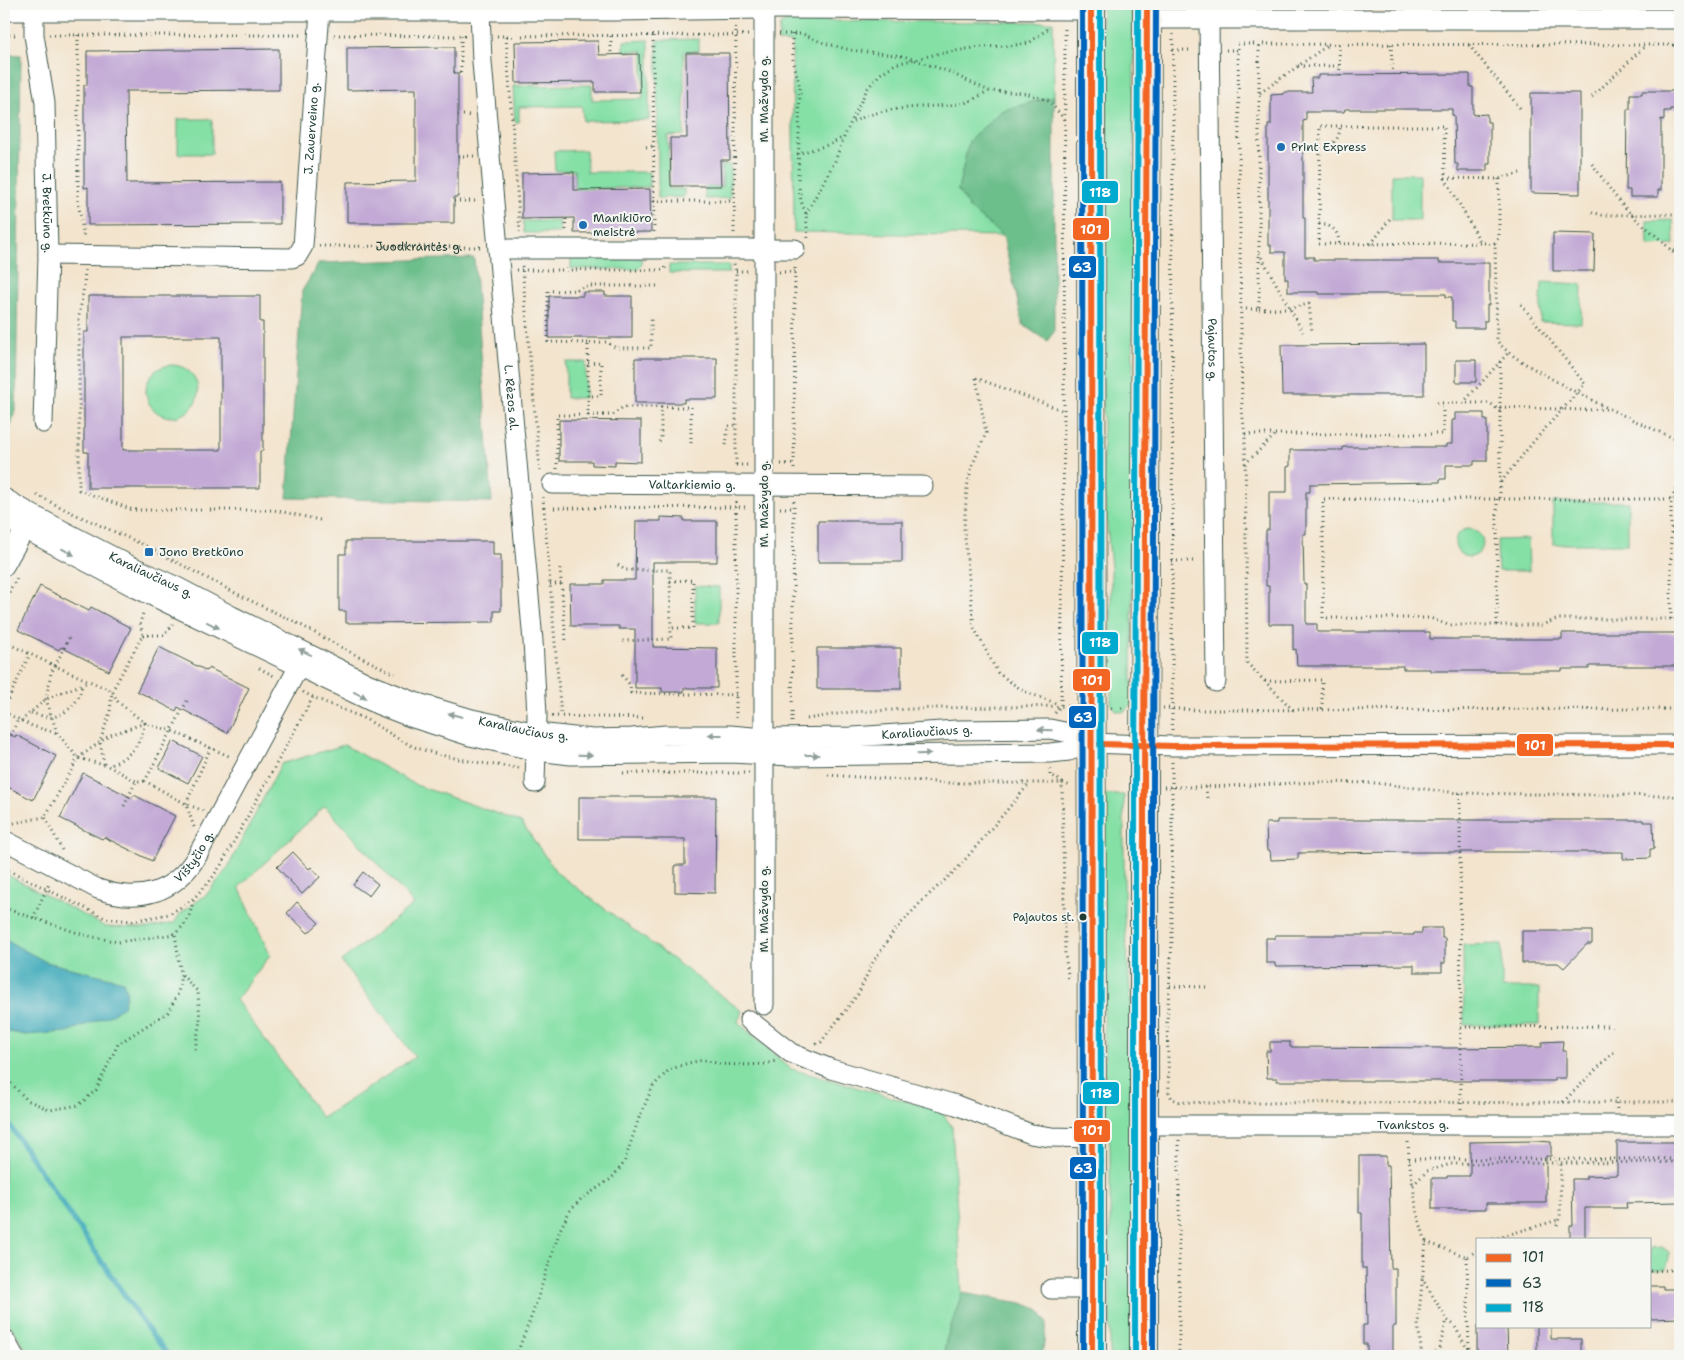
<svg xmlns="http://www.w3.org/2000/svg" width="1684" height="1360" font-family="'Shantell Sans',sans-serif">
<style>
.green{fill:#85e0a6;stroke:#528e6d;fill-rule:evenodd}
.forest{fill:#6cbe8b;stroke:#467e60}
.water{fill:#3ba9b9;stroke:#2d7376}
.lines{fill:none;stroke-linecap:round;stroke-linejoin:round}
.stream{stroke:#3ba9b9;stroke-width:5}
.building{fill:#c3aad6;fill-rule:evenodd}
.minor-casing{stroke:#3f564b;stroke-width:21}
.primary-casing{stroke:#3f564b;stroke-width:30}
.path{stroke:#3f564b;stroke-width:3;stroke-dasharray:1 4;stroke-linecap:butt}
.minor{stroke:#fff;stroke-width:19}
.primary{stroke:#f8bf6c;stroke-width:28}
.bus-1-casing{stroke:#f6f6f2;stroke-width:10}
.bus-2-casing{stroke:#f6f6f2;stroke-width:10}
.bus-3-casing{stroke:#f6f6f2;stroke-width:10}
.bus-1{stroke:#f26522;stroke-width:6}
.bus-2{stroke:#0065bd;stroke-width:6}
.bus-3{stroke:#00a9ce;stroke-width:6}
.oneway{fill:#8f9e9a}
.poi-dot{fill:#1f6fb2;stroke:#f6f6f2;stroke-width:2}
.bus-dot{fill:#1f3d34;stroke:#f6f6f2;stroke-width:2}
.labels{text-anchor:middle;stroke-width:4;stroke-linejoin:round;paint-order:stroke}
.bus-label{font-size:11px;fill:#1f3d34;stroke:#f6f6f2;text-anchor:end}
.street-label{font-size:12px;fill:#1f3d34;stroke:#f6f6f2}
.poi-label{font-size:12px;fill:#1f3d34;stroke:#f6f6f2;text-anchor:start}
.line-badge{stroke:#f6f6f2;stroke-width:2}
.badge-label{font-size:14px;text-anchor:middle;font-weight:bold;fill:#fff}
</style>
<rect width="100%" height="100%" fill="#f6f6f2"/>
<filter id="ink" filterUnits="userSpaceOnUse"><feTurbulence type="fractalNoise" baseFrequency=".02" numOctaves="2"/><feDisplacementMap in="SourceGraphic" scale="10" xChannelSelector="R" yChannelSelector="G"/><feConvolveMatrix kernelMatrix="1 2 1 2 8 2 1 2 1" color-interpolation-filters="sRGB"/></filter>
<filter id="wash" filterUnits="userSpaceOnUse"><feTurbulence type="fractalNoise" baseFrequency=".0096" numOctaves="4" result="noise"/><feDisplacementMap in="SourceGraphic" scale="20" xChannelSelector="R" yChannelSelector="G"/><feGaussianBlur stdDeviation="1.12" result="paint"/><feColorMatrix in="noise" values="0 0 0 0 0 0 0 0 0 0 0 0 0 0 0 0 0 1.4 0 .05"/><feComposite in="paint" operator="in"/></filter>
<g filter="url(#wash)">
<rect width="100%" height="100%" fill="#f3e4cd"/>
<path class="green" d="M1102,4H1134L1132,705L1123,712L1116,711L1111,705V568L1103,482Z
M790,21L1053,22L1054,96L1001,111L969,141L958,190L970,209L1003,236L794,232L792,43L778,42L780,25Z
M699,39V51L684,52V135L668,136L669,189H684V197L658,198L657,40Z
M649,40V120L583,121L582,106L519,107V122H515L513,86L592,85V100L643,99V51H624V41Z
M178,119H212V154H178Z
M586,150L587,172H649V187L575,189L574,170L555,171L554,151Z
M722,165H730V198L705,199V187H722Z
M1392,174H1420V220H1392Z
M1673,220L1674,245L1648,246L1647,221Z
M523,221H559L560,233H524Z
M571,258H641C643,262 642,265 638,269H571Z
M669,265H729V273H669Z
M1542,282L1582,284L1581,323L1540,322Z
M566,362H586L585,398H566Z
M146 391a26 26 0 1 1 52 0a26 26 0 1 1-52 0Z
M1553,502H1628V544H1553Z
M1455 543a14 14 0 1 1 28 0a14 14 0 1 1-28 0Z
M1528,539L1529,571H1498L1497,540Z
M695,586L719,587V623H695Z
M344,745L416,785L521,822L557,873L742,1011L738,1022L791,1069L941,1111L952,1127L962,1293L946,1341L944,1356H31L4,1316V1031L25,1035L123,981L46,962L4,939V873L106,927L147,928L174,923L180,914L206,895L227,869L281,764ZM325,806L414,904L341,961L415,1057L322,1118L236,1000L270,955L239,887Z
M1102,795H1124V914L1132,1016L1135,1356H1110V1145L1105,1117Z
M1502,944V988H1539V1025H1464L1463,945Z
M1662,1247L1669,1252V1258L1666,1269H1650V1248Z"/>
<path class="forest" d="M4,54L21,55L16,407L10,429L4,432Z
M1054,96V332L1047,341L1023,325L1003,236L970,209L958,190L969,141L1001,111Z
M474,258L492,502L287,498L302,291L319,263Z
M962,1293L1022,1303L1039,1309L1047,1324L1042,1356H944L946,1341Z"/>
<path class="water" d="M4,939L46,962L123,981L127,993L123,1006L111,1015L67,1032L25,1035L4,1031Z"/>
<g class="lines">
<path class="stream" d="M4,1117L146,1327L169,1356"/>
</g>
<g id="blocks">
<path class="building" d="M598,41L599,55L639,54L640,92H595V82L516,83L515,42Z
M454,47V73H458V197H454V223H347V182L416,181V89L347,90V48Z
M279,49V90L126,91L127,183L280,182V224L88,225V187L84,188V85H87V51Z
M686,53H729L730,160H720L721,186H671L670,138H687Z
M1470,74V87H1473V115L1487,114V122H1490V164H1487V171H1458V164H1455L1454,115H1452V109H1345L1344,112H1306V120L1303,121V218H1305V257H1314V260H1439V263H1489V305H1487V321H1484V328H1455V321H1452V297H1446V294H1318V292H1288V279H1285V252H1271V245H1268V125H1271V95L1284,94V92H1312L1311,78H1318V75Z
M1642,91H1680V109H1670V111H1664V120L1661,119V190H1658V197H1630V190H1626L1627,109H1630V94H1642Z
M1531,93H1580V194L1531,193Z
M574,172V190L650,189L651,232L574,233V218L522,219V173Z
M1553,233L1595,234L1594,271H1553Z
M583,292H605V296H632V338H549V296H583Z
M88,296H260V322H263V451H260V488H88V452H84V332H88ZM123,337H221V450H123Z
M1424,344V395H1282L1281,345Z
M635,358H717V399H684V403H635Z
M1456,360H1476V382H1456Z
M1455,413H1484V420H1487V461H1474V465H1446V479H1440V482L1310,484V492H1306V534H1303L1304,584H1306V624H1317V632H1430V639H1562V633H1680V666H1589V669H1562V671H1430V669H1403V666H1297L1296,649L1293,650V624H1269V586H1266V530H1269V492H1287V467L1290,466V450H1343V447H1446V444H1452V420H1455Z
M559,420L641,421V462L615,461V466L592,465V461H559Z
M661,517L684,518V521H717V562H653V647L717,648V688H684V692H662V688H635V629H619V626H571L570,584H604V580H635L636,521H661Z
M818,521H902V562H818Z
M346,541H493V555H501V611H494V622L346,623V611H339V554H346Z
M40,586L89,611L91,607L131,628L109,671L61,647L59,650L18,630Z
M159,647L207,671L209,668L249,688L227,733L178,707L176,711L137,691Z
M817,648H901V689H817Z
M4,731L15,737L16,735L56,756L33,800L4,785Z
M173,741L202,756L188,783L159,768Z
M83,773L132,798L134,795L175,816L152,861L104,837L102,839L60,818Z
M579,797H716L715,893L675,892V865H685V839H579Z
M1277,820H1643V822H1653L1654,849H1650V858L1623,859V852H1421L1298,853V859L1271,860L1270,851H1267L1266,823H1277Z
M293,852L309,869L311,867L320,877L302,894L277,867Z
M363,872L378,884L369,896L353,885Z
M297,902L319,923L308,933L287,913Z
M1422,928H1442V938H1445V963H1442V972H1414V965L1275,966V963H1266V938H1275V935H1414V933H1422Z
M1522,931H1592V944H1587L1564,968L1558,963H1522Z
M1563,1041L1562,1051H1566V1078H1555V1081H1277V1078H1267L1266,1051H1270V1042H1290V1047L1449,1048L1542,1047V1042Z
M1537,1141L1551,1142V1156H1546V1203H1486V1209H1432V1178H1447V1176H1470V1142Z
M1617,1142H1680V1202L1626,1203L1627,1208H1585V1239H1570V1226H1573L1572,1179H1586V1176L1617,1175Z
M1359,1156H1386V1165H1389L1391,1268H1396V1326H1393V1356H1367V1344H1363V1325H1367L1366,1268H1362V1213H1359Z
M1650,1286H1663V1289H1680V1318L1650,1319Z
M1477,1326H1507L1508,1356H1477Z
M1537,1326H1551V1339H1581V1356H1537Z"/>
</g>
</g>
<g filter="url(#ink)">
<use href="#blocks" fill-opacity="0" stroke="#3f564b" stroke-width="1"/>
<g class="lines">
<defs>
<g id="minor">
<path id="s2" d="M34,4V35L45,103L48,255L43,423"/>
<path d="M764,4V1005"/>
<path d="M4,11H616L764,9L1091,10"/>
<path id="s3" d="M480,11L482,62L498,249L533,641L537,715L535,783"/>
<path d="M1147,19H1680"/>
<path id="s4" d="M1209,19L1216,682"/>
<path d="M498,249H795"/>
<path id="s5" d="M48,255L292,258L297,256L303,246L320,11"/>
<path id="s6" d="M552,484L923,486"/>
<path id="s7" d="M4,498L33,515L129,565L177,587L232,616L367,683L415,702L472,719L537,733L593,739L632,738L666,735H730L764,738L853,737L956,730L1050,729L1069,733L1091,743"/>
<path d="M4,518L136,588L379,705L410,717L470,736L537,751L571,755L730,753L792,756L876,755L1050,753L1069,751L1091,743L1172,746L1680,745"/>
<path d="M4,566L30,520"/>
<path id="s8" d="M4,840L98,889C138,903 174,894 197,856L299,666"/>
<path d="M749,1020L791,1053L831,1069L956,1105L1031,1134L1051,1137L1093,1138"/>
<path id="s9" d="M1145,1125H1680"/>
<path d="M1051,1289H1092"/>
<path d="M4,1338L14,1356"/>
</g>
<path id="primary" d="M1091,4L1092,1356
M1144,1356V787L1147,4"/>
</defs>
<use href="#minor" class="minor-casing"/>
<use href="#primary" class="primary-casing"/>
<g class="path">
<path d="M779,34H803L821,42L850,50L904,56L947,71L989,91L1026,93L1049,101L1065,120"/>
<path d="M792,34L793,59L800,88L798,180L801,201L806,214L808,239"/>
<path d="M4,35H18"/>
<path d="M49,35H303"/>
<path d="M78,35V201L84,239"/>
<path d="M334,35L466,36"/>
<path d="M461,36V72"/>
<path d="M497,36L748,35"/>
<path d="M611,36V54"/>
<path d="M653,36L654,233"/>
<path d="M506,37L520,232"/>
<path d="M1339,44L1340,78"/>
<path d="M1391,44L1393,78"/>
<path d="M1469,45L1520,108"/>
<path d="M1173,50H1192"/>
<path d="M1226,50H1239"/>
<path d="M1298,66H1340"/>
<path d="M454,72H461"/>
<path d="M1260,93L1328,45"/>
<path d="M1592,97L1646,45"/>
<path d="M458,115H471"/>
<path d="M853,122C886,104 928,109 964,103C972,101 981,95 988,91"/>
<path d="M646,147L653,146"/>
<path d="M1320,148C1333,146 1340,139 1340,126"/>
<path d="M797,154L831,144L843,137"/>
<path d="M458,156H474"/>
<path d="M1592,164C1605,181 1617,201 1633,216C1649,231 1668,243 1680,262"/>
<path d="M1445,178L1481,243"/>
<path d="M1499,179V237L1495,243L1497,341C1511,357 1529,366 1547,376C1590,401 1635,421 1680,441"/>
<path d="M454,201H478"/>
<path d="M654,201H734"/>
<path d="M1592,212L1602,215L1680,214V124"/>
<path d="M806,214L835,161L844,137L867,89L880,74L895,64L937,54L980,47L1009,46L1029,43L1050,27"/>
<path d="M566,219V233"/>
<path d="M1319,224C1332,225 1339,231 1339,244"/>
<path d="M734,233L736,24"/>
<path d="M1495,243L1319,244L1320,126H1444L1445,178L1499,179L1520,173"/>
<path d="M1371,244L1392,216"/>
<path id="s1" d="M319,246L483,247"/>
<path d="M1673,250L1680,253"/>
<path d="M1259,253L1303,332"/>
<path d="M734,264L736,271V468"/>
<path d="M522,266L540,471"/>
<path d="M85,270L84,286L79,317V490L133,510H274L320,520"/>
<path d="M516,270H664L667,265"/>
<path d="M736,271H748"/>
<path d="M779,272H795"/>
<path d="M1241,309H1259V44"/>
<path d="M1259,309H1285L1309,304L1312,332"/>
<path d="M588,343L548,342V291L577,290L584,286H657"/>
<path d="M588,363L601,362V396H588"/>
<path d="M976,378L986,433L972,466L967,487L964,528L974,628L998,673L1023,691L1058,704"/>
<path d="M976,378L1064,411"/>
<path d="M1437,403H1490L1501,412"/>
<path d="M1463,403L1508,353"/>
<path d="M661,407H691V444"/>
<path d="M1500,407L1584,410L1607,409"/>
<path d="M588,416V343L607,342L616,348H651V316"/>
<path d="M1245,434H1443V403"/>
<path d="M726,445L728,426H735"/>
<path d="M781,464H794"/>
<path d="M1245,464L1276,434"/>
<path d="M736,465H747"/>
<path d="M557,469V415H613L623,407H661V438L658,444"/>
<path d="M794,469L795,265"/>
<path d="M1501,482L1534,441L1585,384L1520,303"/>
<path d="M37,495L70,512L142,544L243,597L299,624L346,650L395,674"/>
<path d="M543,497L561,716"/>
<path d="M1500,498V360"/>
<path d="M1497,499V625"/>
<path d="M1680,499H1323V618H1430L1448,625H1542L1557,619H1680"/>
<path d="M736,502V720"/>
<path d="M554,508L748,507"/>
<path d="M780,508H794"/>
<path d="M1172,561H1199"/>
<path d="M618,565L625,570H670L671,639L622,641"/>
<path d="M560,569L566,641"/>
<path d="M670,581L693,580V628H671"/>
<path d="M550,584H561"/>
<path d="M4,601L17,578"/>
<path d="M1671,619V499L1680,483"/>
<path d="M143,635H165L173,624"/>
<path d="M4,636L7,643L55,666L51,673L46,699L57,733L78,758L108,766L136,781"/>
<path d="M69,638L55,666L112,691L118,702L145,723C139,748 131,755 109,766"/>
<path d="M259,668L276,677"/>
<path d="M622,675L630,685L631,693L737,695"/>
<path d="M1265,681L1322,680V710"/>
<path d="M303,692C324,703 346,710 367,720C384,729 400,741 417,748C450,759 485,764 519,768"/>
<path d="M187,701L145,781L186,804L204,811"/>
<path d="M4,708L30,654"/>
<path d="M1111,708H1125"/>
<path d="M1163,708L1196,710L1680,709"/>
<path d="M1293,710L1247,663L1245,434L1242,411L1241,333L1238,44L1680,45"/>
<path d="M4,712L32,726L57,733"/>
<path d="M31,713C37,714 46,718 52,717C68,714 80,701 82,685"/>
<path d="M1055,713L1061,705L1064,412L1065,26"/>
<path d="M552,716L646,718"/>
<path d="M807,719L850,712L935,708L1072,706"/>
<path d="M21,721L46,699L88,682"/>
<path d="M792,722L794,500"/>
<path d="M1172,730L1173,34"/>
<path d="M6,745L18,720"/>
<path d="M1172,762V941L1167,1022L1169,1092L1172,1099L1180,1102L1211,1103L1680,1102"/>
<path d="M104,764L100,742L110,712L112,691L143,635L140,623L144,610"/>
<path d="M1050,769V775L1057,778L1062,783L1065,954L1069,981"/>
<path d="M623,773H749"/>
<path d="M828,775L950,783H1062L1071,786"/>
<path d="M1164,787H1206L1318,782L1375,783L1458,793L1680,796"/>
<path d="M1206,787L1207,798"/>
<path d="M1460,793L1461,1109"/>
<path d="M124,806L136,781H145"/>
<path d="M9,824L45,817"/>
<path d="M194,827L186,804L211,747"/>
<path d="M62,850L45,817L78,758L110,735L145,723L172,731L231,757"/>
<path d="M4,868L105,918L132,921L169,914L181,907L194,898L210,881L221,865L313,697"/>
<path d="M4,908L84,935L118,942L175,934L184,925L190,914L194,898"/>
<path d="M33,918L50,882"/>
<path d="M182,975L198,992L200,1020L195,1050"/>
<path d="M1170,986L1209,987"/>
<path d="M1461,1027L1616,1026"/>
<path d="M816,1044L821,1042L858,994L873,962L895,930L922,901L958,868L1029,784"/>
<path d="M4,1076L27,1100L50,1110L79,1105L96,1090L118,1044L168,1012L178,994L181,974L175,934"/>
<path d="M1616,1098L1617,1109"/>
<path d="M1563,1102L1616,1050"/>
<path d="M1408,1142L1409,1159L1417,1213L1426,1242L1418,1324L1422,1356"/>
<path d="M1409,1159H1680"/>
<path d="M1413,1185L1427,1171L1451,1164L1680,1162"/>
<path d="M1557,1225L1560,1215L1561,1163"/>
<path d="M1493,1239L1558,1220"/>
<path d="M1426,1242L1467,1257L1478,1250"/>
<path d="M1467,1257L1469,1356"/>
<path d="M1650,1271L1670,1270L1680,1263"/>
<path d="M1422,1278L1447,1320L1454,1325L1469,1352"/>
<path d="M516,1356L532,1315L560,1230L569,1212L581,1199L611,1179L624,1163L639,1118L653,1086L669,1070L688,1063L704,1060L720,1064L742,1065L765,1064L775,1061"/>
<path d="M1179,1356V1140"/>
<path d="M1433,1356L1439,1349L1447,1320"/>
<path d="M1658,1356H1663"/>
<path d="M1673,1356L1680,1354"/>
</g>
<use href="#minor" class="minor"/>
<use href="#primary" class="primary"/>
<defs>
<path id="bus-1" d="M1091,4L1092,1356
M1100,744L1172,746L1680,745
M1144,1356V787L1147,4"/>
<path id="bus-2" d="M1082,4L1083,1356
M1153,1356V787L1156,4"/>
<path id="bus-3" d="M1100,4L1101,1356
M1135,1356V787L1138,4"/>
</defs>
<use href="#bus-1" class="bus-1-casing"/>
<use href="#bus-2" class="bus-2-casing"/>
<use href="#bus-3" class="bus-3-casing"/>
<use href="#bus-1" class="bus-1"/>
<use href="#bus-2" class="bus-2"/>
<use href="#bus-3" class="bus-3"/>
</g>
<defs><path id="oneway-solid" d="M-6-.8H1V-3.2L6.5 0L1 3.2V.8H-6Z" transform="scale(1.25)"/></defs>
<g class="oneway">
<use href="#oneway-solid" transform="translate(68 552) rotate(28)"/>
<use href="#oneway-solid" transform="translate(213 625) rotate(26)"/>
<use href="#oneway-solid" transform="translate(305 652) rotate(-154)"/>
<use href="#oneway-solid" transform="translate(360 695) rotate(26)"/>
<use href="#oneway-solid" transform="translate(455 715) rotate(-165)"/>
<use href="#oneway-solid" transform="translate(1045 730) rotate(-178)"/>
<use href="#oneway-solid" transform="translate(715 735) rotate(180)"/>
<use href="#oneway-solid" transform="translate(924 754) rotate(-2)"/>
<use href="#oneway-solid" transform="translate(585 755) rotate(1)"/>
<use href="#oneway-solid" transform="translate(812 755)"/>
</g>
</g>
<g class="poi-dot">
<circle cx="1281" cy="147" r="5"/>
<circle cx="583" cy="225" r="5"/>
<rect x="144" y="547" width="10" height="10" rx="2.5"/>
</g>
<circle class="bus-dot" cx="1083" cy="917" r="4.5"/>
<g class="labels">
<g class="bus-label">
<text x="1074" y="921">Pajautos st.</text>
</g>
<g class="street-label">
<text transform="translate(764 99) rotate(-90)" y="4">M. Mažvydo g.</text>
<text dy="4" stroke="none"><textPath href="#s5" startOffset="379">J. Zauerveino g.</textPath></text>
<text dy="4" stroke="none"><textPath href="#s2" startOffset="210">J. Bretkūno g.</textPath></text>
<text dy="4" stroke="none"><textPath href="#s1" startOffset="100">Juodkrantės g.</textPath></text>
<text dy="4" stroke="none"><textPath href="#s4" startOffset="331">Pajautos g.</textPath></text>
<text dy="4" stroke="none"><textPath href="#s3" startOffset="388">L. Rėzos al.</textPath></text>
<text dy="4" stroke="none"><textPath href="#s6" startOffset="140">Valtarkiemio g.</textPath></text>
<text transform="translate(764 504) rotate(-90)" y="4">M. Mažvydo g.</text>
<text dy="4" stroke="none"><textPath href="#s7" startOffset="166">Karaliaučiaus g.</textPath></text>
<text dy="4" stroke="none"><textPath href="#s7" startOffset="571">Karaliaučiaus g.</textPath></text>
<text dy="4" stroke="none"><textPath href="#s7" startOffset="976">Karaliaučiaus g.</textPath></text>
<text dy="4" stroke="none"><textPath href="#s8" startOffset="218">Vištyčio g.</textPath></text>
<text transform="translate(764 909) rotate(-90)" y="4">M. Mažvydo g.</text>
<text dy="4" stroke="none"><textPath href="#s9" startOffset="268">Tvankstos g.</textPath></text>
</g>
<g class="poi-label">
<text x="1291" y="151">Print Express</text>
<text x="593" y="222">Manikiūro<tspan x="593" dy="14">meistrė</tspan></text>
<text x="159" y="556">Jono Bretkūno</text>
</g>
</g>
<g class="line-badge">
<rect x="1081" y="180" width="38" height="24" rx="5" fill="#00a9ce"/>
<rect x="1072" y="217" width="38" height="24" rx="5" fill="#f26522"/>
<rect x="1068" y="255" width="29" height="24" rx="5" fill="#0065bd"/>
<rect x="1081" y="631" width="38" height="24" rx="5" fill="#00a9ce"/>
<rect x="1072" y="668" width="39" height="24" rx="5" fill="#f26522"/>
<rect x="1068" y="705" width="29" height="24" rx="5" fill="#0065bd"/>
<rect x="1516" y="733" width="38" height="24" rx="5" fill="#f26522"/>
<rect x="1082" y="1081" width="38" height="24" rx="5" fill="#00a9ce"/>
<rect x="1073" y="1119" width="38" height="24" rx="5" fill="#f26522"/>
<rect x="1069" y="1156" width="28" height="24" rx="5" fill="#0065bd"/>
</g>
<g class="badge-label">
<text x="1100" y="197">118</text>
<text x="1091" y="234">101</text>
<text x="1082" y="272">63</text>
<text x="1100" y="647">118</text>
<text x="1092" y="685">101</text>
<text x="1083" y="722">63</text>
<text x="1535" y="750">101</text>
<text x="1101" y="1098">118</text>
<text x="1092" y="1135">101</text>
<text x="1083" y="1173">63</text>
</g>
<rect width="1684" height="1360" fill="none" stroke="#f6f6f2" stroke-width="20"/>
<rect x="1476" y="1238" width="175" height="90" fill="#f6f6f2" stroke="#a0aca6"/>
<rect x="1486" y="1254" width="25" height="8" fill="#f26522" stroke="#a0aca6"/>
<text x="1522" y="1262" font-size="15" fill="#1f3d34">101</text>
<rect x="1486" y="1279" width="25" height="8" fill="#0065bd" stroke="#a0aca6"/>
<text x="1522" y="1288" font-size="15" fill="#1f3d34">63</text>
<rect x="1486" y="1304" width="25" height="8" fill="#00a9ce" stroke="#a0aca6"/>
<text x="1522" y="1312" font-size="15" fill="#1f3d34">118</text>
</svg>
